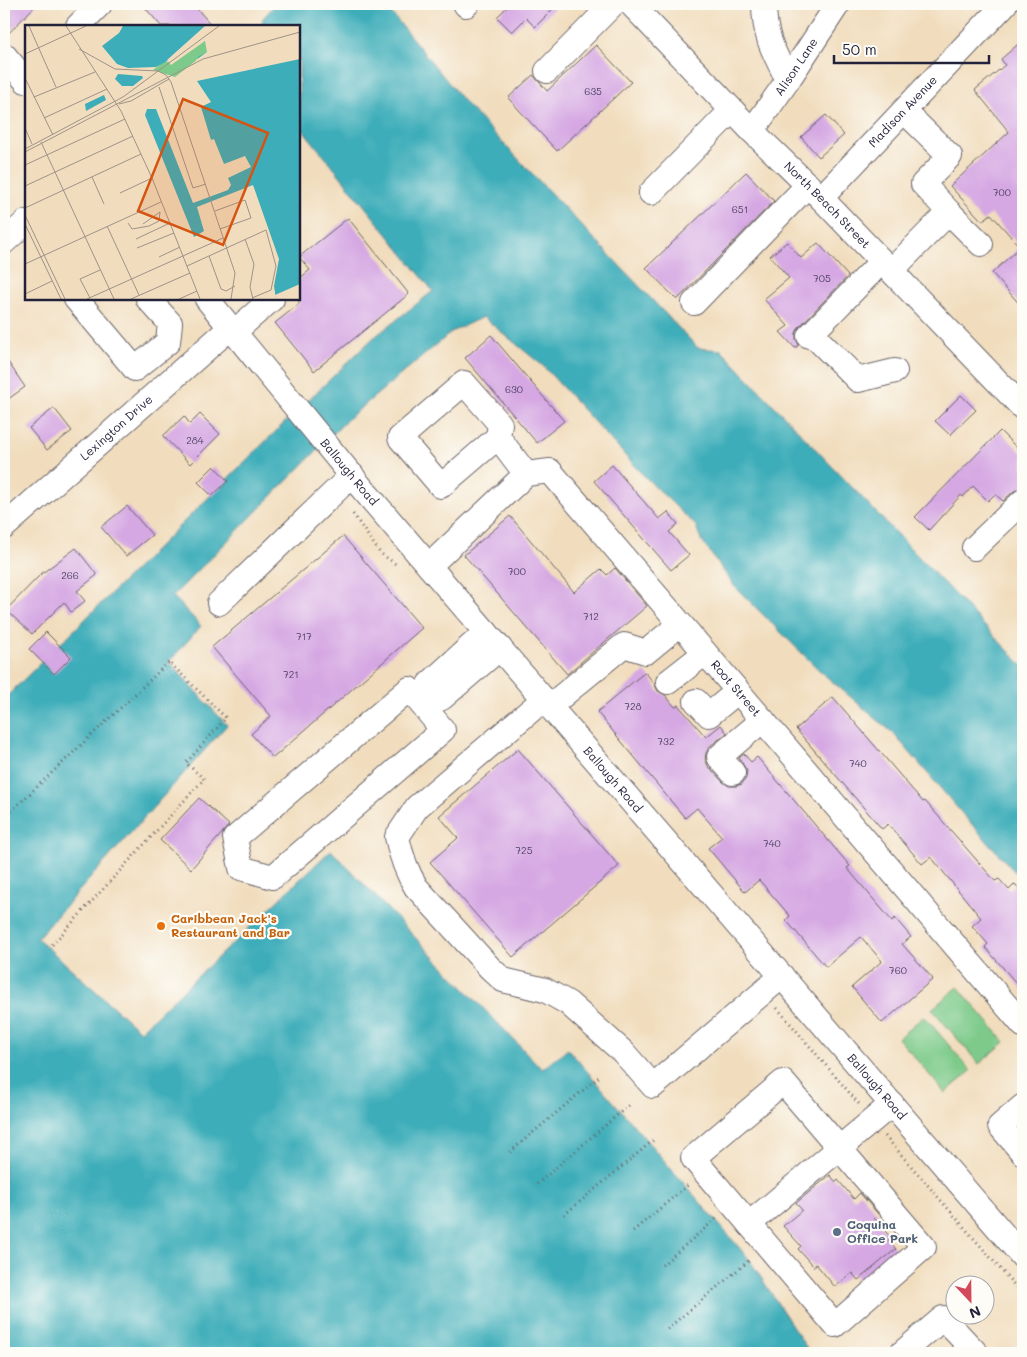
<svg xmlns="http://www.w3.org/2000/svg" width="1027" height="1357" font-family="Mali,sans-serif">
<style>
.green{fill:#7dca8a;stroke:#507662}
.water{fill:#3dadb9;stroke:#30687a}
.building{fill:#d5a7e3}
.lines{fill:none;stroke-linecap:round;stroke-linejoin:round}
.minor-casing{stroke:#6a6368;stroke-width:26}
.path{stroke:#6a6368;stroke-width:3;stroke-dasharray:1 4;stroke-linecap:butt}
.minor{stroke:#fff;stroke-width:24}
.food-dot{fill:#e8710a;stroke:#fdfcf7;stroke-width:2}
.service-dot{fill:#5c6f8a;stroke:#fdfcf7;stroke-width:2}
.labels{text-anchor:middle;stroke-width:4.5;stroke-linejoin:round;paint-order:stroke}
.number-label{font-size:10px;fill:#4f4365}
.street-label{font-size:12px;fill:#22223b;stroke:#fdfcf7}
.food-label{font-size:12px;font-weight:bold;fill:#c56008;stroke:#fdfcf7;text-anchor:start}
.service-label{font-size:12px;font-weight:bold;fill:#4e5e75;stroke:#fdfcf7;text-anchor:start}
.inset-road{fill:none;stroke:#9e9289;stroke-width:1}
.view{fill:#d45411;fill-opacity:0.15;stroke:#d45411;stroke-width:2.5}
.inset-edge{fill:none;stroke:#22223b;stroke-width:2.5}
</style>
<rect width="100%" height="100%" fill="#fdfcf7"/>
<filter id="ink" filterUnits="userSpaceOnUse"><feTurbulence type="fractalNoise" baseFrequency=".02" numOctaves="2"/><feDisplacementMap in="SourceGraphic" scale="10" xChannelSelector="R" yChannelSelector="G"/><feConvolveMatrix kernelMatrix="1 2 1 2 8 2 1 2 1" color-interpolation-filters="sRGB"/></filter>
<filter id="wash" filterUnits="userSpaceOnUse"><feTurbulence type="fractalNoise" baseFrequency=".0096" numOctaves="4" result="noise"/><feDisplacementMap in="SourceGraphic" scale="20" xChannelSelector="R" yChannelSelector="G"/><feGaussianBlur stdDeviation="1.12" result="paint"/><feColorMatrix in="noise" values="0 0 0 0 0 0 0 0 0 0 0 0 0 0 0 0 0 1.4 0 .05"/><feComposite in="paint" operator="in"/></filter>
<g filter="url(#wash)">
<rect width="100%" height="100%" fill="#f1ddbd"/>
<path class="green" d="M958,987L1005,1042L979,1064L932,1009Z
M924,1016L971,1071L945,1093L898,1038Z"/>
<path class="water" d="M276,4H384L466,104L698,348L721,350L1023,666V881L966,818L893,733L821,672L735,587L701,540L696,526L642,474L543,366L483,317L453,331L350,417L173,596L201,626L169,662L227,725L37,938L140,1031L331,850L542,1069L568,1049L749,1259L808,1350L805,1353H4V699L278,429L372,339L433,291L299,125V26H262L263,18Z"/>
<g id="blocks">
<path class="building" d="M4,4H37L4,38Z
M142,4H193L212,26H161Z
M510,4H558L535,27L526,18L512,32L497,17Z
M1023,40V308L992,273L1020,247L991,214L982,221L950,186L1009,132L975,90L1005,65L1001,59Z
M596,45L631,82L557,151L508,98L533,75L547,91Z
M826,115L844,135L819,157L801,137Z
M746,172L774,201L677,300L646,268Z
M348,218L409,294L314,371L275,323L299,304V279L310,270L299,257Z
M787,242L801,258L818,243L848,276L799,327L796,333V339L799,345L795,348L780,332L788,326L764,299L789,278L770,256Z
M491,335L564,421L537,443L465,358Z
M4,356L25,387L4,402Z
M961,395L976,410L950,435L935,421Z
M54,408L72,431L47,450L29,428Z
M200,414L220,434L190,464L163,436L184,416L190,424Z
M1000,431L1023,454V488L1014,491L1003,501L995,494L988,501L973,486L963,497L961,495L929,530L915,517Z
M612,465L659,519L668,512L678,524L669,532L689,555L671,570L594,481Z
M214,466L228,481L212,496L198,482Z
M127,506L152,535L126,556L101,527Z
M510,516L574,592L601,569L607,575L615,568L647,606L567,674L464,555Z
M343,536L422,628L273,758L251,734L271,716L212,647Z
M76,548L97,575L77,591L85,601L71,612L64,602L32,634L6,610L41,574Z
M46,632L71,657L54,674L29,649Z
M645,672L654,683L658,691L665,695L675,707L678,705L706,737L721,725L727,733L710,746L706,753L705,759L708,766L723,782L729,786H736L742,784L746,778L747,771L739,758L744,754L751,762L757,757L850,866L847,868L892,921L895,918L911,937L902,944L933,979L882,1023L852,987L882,961L861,937L826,967L786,920L790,916L759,880L745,892L708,848L722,837L697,808L685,818L597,712Z
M833,697L923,802L925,801L995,881L999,879L1009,890L1015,884L1023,894V991L985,947L988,944L972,926L981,918L931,857L922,864L888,824L882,829L796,729Z
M518,749L619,866L513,957L430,862L458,838L439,816Z
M199,798L229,825L191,869L160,840Z
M830,1175L836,1182L838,1180L854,1199L860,1193L878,1214L874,1218L891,1238L888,1240L896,1249L858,1280L852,1273L835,1287L816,1264L814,1267L798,1249L801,1246L783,1226L802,1210L796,1203Z"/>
</g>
</g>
<g filter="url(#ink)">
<use href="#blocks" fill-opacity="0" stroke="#6a6368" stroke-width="1"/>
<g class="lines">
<defs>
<g id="minor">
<path id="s1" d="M631,4L752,131L821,198L1023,408"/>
<path d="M764,4C764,36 774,53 788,80"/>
<path d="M466,5L467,4"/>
<path d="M78,26L100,4"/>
<path d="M4,55L26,81"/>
<path d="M547,71L613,4"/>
<path d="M904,111L950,156L923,184L949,212"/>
<path id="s2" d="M752,131L788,80L838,4"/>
<path d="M651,193L732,110"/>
<path id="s3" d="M821,198L1005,4"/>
<path d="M4,242L26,222"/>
<path d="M891,271L949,212L981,244"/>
<path d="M76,299L135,369L168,342L170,323L148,299"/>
<path id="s4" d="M207,299L361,487L1023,1257"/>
<path d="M694,303L808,185"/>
<path d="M234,332L272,299"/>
<path d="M812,334L858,380L895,371"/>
<path d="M809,336L882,261"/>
<path d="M498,437L500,424L464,383L400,438L441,486L498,437L526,474"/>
<path id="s5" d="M4,527L230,328"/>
<path d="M974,548L1023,501"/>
<path id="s6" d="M429,566L526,474L550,471L1023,1025"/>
<path d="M219,603L352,475"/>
<path d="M668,682L705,653"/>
<path d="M409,689L443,730L273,877L241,868L235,838Z"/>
<path d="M544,699L417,807L397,837C401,856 406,871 416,887L490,968L503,980L545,990L568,1003L623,1052L653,1086L782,976"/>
<path d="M696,701L709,715L738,691"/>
<path d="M424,705L429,684L486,632"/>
<path d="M424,705L442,698L500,648"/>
<path d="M550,706L624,645L646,652L680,624"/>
<path d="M733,773L719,757L763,720"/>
<path d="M783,1082L924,1247L835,1325L693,1158Z"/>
<path d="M1023,1106L1000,1126L1023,1153"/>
<path d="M749,1224L892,1104"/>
<path d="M902,1353L943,1318L976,1353"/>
</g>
</defs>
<use href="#minor" class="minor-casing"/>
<path class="path" d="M353,514L380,553L397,565
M4,818L169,662L226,718L186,763L204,779L51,946
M777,1008L859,1104
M885,1136L1023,1295
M510,1152L601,1075
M537,1184L629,1105
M564,1215L656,1138
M633,1231L688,1185
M662,1265L717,1218
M667,1329L751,1259"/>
<use href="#minor" class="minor"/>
</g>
</g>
<circle class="food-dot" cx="161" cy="926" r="5"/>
<circle class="service-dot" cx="837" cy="1232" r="5"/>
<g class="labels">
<g class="number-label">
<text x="593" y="95">635</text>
<text x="1002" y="196">700</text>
<text x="740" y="213">651</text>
<text x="822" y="282">705</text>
<text x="514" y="393">630</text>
<text x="195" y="444">284</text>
<text x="517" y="575">700</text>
<text x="70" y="579">266</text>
<text x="591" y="620">712</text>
<text x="304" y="640">717</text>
<text x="291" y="678">721</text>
<text x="633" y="710">728</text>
<text x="666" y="745">732</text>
<text x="858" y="767">740</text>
<text x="772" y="847">740</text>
<text x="524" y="854">725</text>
<text x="898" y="974">760</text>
</g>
<g class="street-label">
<text dy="4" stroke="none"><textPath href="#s2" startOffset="78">Alison Lane</textPath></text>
<text dy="4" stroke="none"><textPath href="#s3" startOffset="119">Madison Avenue</textPath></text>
<text dy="4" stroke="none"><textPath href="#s1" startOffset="281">North Beach Street</textPath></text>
<text dy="4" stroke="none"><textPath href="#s5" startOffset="150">Lexington Drive</textPath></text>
<text dy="4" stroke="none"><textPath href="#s4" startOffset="224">Ballough Road</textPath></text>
<text dy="4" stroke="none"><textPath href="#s6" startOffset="444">Root Street</textPath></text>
<text dy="4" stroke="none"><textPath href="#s4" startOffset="629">Ballough Road</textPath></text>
<text dy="4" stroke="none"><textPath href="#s4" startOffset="1034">Ballough Road</textPath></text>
</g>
<g class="food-label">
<text x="171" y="923">Caribbean Jack's<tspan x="171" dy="14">Restaurant and Bar</tspan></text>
</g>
<g class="service-label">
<text x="847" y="1229">Coquina<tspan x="847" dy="14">Office Park</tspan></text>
</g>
</g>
<g transform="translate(25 25)">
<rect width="275" height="275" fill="#f1ddbd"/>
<path d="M178,16L183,19L182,27L150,52L128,45L138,37H147L162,28Z" fill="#7dca8a"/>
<path d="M98,1H275V274H251L249,261L254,234L228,160L172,182L179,206L169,212L120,90L122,84H131L168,178L203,165L206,160L203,153L226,142L220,131L199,139L189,114L186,115L176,82L186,77L172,56L173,32L182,27L183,19L178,16L146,37L142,36L131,42L103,43L92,39L77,21L94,8ZM93,49L117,51L118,53L108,61H97L90,54ZM79,70L81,75L61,86L60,79Z" fill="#3dadb9"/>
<path d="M180,1H275V34L172,56L171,35L182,27L180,16L146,40L142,35ZM275,259V274H251L250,270Z" fill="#f1ddbd"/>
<path class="inset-road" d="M4,1L31,62M41,1L96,86L127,153L175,274M54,24L90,44L133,46L141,50L146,57L210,248L206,274M0,29L61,1M0,53L28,110M134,62L168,163L181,159M9,72L70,47M94,79L106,76L144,54M19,93L82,64M0,103L7,119M16,117L89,274M0,124L98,72L194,1M0,127L178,34L275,7M0,140L100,94M67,152L79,179M0,161L108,111M95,168L127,153M0,183L116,129M190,186L220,175L226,193L195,204M0,190L40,274M103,198L107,204L124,201L134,196L135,187M0,199L36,274M118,199L135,187M82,201L114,270M111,214L145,198M220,214L229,239L225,262L228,274M112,223L149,208M184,231L196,264L201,266L210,261M134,232L155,222M0,239L136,177M162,241L241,205L251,241L246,265L227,273M0,269L27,256M65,273L55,254L75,245M62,274L198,213M106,274L165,248M154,274L172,266"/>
<path class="view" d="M158,74L243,108L198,220L113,186Z"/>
<rect width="275" height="275" class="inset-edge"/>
</g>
<rect width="1027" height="1357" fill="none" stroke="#fdfcf7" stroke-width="20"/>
<g transform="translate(970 1300) rotate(158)"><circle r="24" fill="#fdfcf7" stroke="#a5a5ac"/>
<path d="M0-4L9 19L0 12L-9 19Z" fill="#d1495b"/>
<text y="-8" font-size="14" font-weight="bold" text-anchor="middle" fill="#22223b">N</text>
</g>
<path d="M834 55v8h155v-8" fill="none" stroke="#22223b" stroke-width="2.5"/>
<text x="842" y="55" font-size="15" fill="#22223b" stroke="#fdfcf7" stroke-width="4" paint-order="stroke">50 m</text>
</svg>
